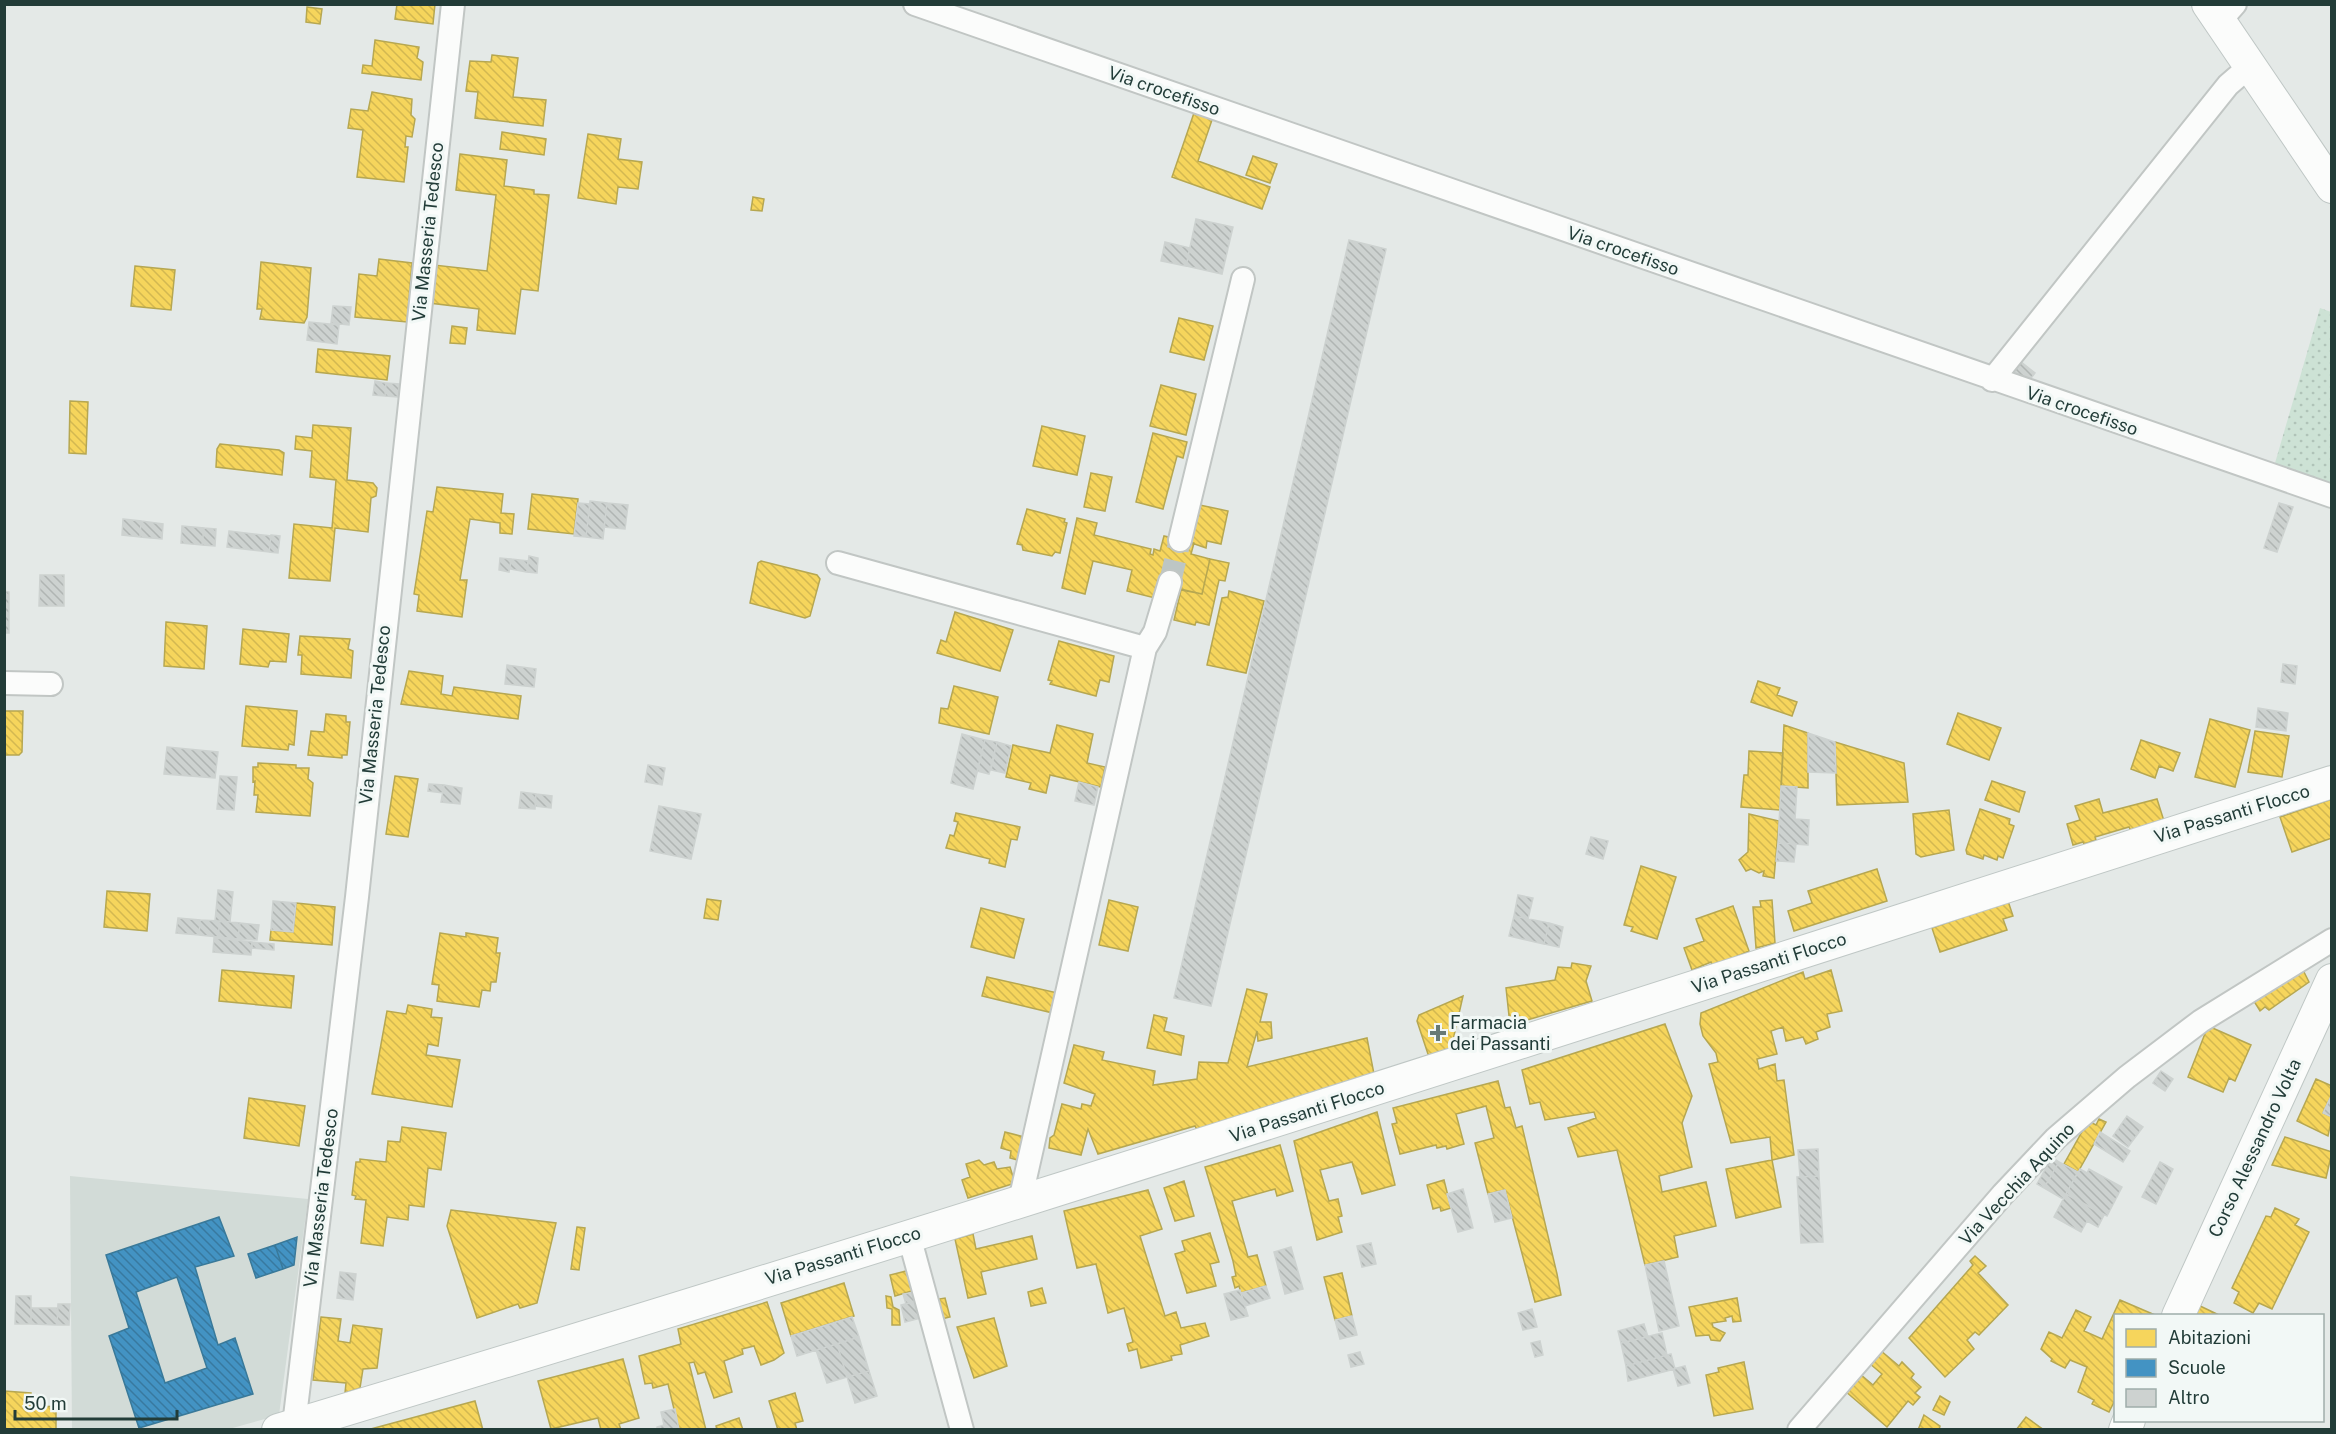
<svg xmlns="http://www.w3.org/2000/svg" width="2336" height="1434" font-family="'Public Sans',sans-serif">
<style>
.built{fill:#d2dbd7}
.grass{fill:url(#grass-dots)}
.homes{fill:url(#homes-back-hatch);stroke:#b6a751;stroke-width:1.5}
.schools{fill:url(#schools-back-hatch);stroke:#397999;stroke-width:1.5;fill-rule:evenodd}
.building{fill:url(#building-back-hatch);stroke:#cdd2d0;stroke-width:1.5}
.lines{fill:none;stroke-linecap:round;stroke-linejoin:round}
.street-tunnel{stroke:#bdc6c4;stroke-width:22;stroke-dasharray:22 11;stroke-linecap:butt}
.street-casing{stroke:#c1c6c4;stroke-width:26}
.secondary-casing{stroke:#bfc7c5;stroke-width:34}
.street{stroke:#fbfcfb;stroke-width:22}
.secondary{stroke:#fbfcfb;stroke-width:32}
.poi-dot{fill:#667975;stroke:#f2f8f6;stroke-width:2}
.labels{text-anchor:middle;stroke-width:6;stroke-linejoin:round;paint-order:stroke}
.street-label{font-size:18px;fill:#223c38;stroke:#f2f8f6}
.poi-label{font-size:18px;fill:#223c38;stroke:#f2f8f6;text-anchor:start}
</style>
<defs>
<pattern id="grass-dots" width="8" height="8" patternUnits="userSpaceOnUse" patternTransform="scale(1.5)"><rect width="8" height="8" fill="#cde2d5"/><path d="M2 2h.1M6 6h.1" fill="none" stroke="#b0c3b8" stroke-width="1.8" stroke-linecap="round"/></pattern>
<pattern id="homes-back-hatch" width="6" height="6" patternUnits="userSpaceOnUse" patternTransform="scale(1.5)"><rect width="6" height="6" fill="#f6d55c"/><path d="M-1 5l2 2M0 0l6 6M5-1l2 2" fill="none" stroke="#d3b851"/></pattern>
<pattern id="schools-back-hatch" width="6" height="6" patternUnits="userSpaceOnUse" patternTransform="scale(1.5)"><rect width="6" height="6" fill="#4393c3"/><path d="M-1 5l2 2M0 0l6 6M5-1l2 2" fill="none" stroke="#38799f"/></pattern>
<pattern id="building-back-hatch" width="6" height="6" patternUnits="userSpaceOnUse" patternTransform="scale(1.5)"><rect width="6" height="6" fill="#cdd2d0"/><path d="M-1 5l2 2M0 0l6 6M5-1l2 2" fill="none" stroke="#b0b5b3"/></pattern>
</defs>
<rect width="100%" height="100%" fill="#e4e9e7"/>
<path class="built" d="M70,1176L308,1199L279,1415L229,1429H72Z"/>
<path class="grass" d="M2320,308L2331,312V489L2273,470Z"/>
<path class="homes" d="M397,4H435L433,24L395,19Z
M307,7L322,9L320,24L306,22Z
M375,40L419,47L417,58L423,62L421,80L362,73L363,65L372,66Z
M492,55L518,58L513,97L546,100L543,126L475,118L478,92L466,91L470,61L491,62Z
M372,92L412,99L411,115L415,119L412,137L406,136L405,147H408L404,182L357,177L363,130L348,128L351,109L368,111Z
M1195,110L1213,117L1198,161L1270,187L1262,209L1172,177Z
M502,132L546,139L544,155L500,149Z
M588,134L621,139L618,159L642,162L638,189L618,187L616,204L578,198Z
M460,154L507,160L504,186L534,190V194L549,195L538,291L521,289L515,334L477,330L479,309L429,303L434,265L487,271L496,195L456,190Z
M1253,156L1277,164L1270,183L1246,175Z
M753,197L764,199L762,211L751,210Z
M379,259L412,263L407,322L355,317L359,274L377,276Z
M261,262L311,268L307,317L304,323L260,319L262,309H257Z
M135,266L175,270L171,310L131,306Z
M1179,318L1213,326L1204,360L1170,352Z
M452,326L467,328L465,344L450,343Z
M318,349L390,356L387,380L316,372Z
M1161,385L1196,394L1186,435L1150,426Z
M70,401L88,402L86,454L69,453Z
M313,425L351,428L347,480L373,483L377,488L376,496L371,498L368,532L335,528L330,581L289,578L294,524L332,528L336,480L310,477L312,451L295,449L296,436L312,438Z
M1042,426L1085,436L1077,475L1033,466Z
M1153,433L1187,442L1183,458L1177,456L1163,509L1136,502Z
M220,444L279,450L284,453L282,475L216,467L217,449Z
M1091,473L1112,477L1105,511L1084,507Z
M437,487L503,494L501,513L514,514L512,534L500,533V523L470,519L460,580H467L462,617L417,611L419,595L414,594L427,511L433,512Z
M532,494L578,499L574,534L528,529Z
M1195,504L1228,511L1221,544L1207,541L1206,548L1186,541Z
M1027,509L1065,519L1064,522L1067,523L1060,553L1055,552L1052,556L1023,550L1022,545L1017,544Z
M1077,518L1097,523L1094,535L1151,549L1150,554L1153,555L1154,549L1160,551L1164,536L1194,543L1191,554L1210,559L1202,594L1176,588L1155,598L1127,591L1132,570L1093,561L1085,594L1062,588Z
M1210,559L1229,563L1225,581L1219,580L1209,625L1196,622L1195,625L1174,620L1181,590L1202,594Z
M761,561L817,575L820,579L810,616L805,618L750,603L758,563Z
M1229,591L1264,601L1246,673L1207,665L1222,598L1228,597Z
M955,612L1013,630L1000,671L937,653L941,640L946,642Z
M166,622L207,626L204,669L164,666Z
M243,629L289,634L286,662L270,661L268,667L240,664Z
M300,636L350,639L348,649L353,651L351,678L301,674L302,655H298Z
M1059,641L1114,656L1109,682L1100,680L1096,696L1050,684L1052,681L1048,680Z
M409,671L443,676L441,694L452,696L454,687L521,696L518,719L401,704Z
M1758,681L1780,688L1777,695L1797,702L1792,716L1751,702Z
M954,686L998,697L989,734L939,723L941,708L948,709Z
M246,706L297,711L294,745L289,744L288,750L242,746Z
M4,711H23L22,752L19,755H4Z
M1958,713L2001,728L1989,760L1947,744Z
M326,714L346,716V722H350L347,755H342V758L308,755L311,731L324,732Z
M2210,719L2250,730L2235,787L2195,777Z
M1057,725L1093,734L1087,763L1105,767L1101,787L1050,775L1046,793L1029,789L1031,783L1006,777L1013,745L1050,753Z
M1784,725L1808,733V788L1781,786Z
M2255,731L2289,736L2282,777L2248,772Z
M2141,740L2180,753L2173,771L2159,766L2155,778L2131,769Z
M1835,742L1904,763L1908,802L1837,805Z
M1749,751L1783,753L1780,810L1741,807L1744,775H1748Z
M258,763L296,765V768H309L308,779L313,783L310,816L256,812L258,795H254L255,781L253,782V767H258Z
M395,776L418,779L408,837L386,834Z
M1992,781L2025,792L2019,812L1985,800Z
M2099,799L2103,813L2157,799L2164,821L2131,831L2129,827L2095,837L2096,840L2084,844L2083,842L2073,845L2067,824L2080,820L2075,806Z
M2332,799V838L2292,852L2280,817Z
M1980,809L2010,819L2009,824L2014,826L2003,858L1998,856L1997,860L1984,855L1983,859L1967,854L1966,850Z
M1949,810L1954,850L1921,857L1916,854L1913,814Z
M956,813L1020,827L1017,840L1011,839L1005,867L989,863L990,859L946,848L950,835L954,836L958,822L954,821Z
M1749,814L1779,821L1774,878L1763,876L1764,871L1759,873L1751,869L1746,871L1739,860L1748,852Z
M1641,866L1676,877L1657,939L1631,931L1633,927L1624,925Z
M1877,869L1887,901L1794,931L1788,911L1812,903L1808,891Z
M107,891L150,894L147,931L104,927Z
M707,899L721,901L718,920L704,918Z
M1109,900L1138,907L1128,951L1099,945Z
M1772,900L1775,943L1756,948L1753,907H1761L1760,901Z
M2008,901L2013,916L2003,919L2007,930L1940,952L1932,928Z
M296,903L335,907L332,945L270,940L271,930L293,932Z
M1733,906L1749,951L1713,967L1711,962L1692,970L1684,948L1704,941L1696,919Z
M981,908L1024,919L1014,958L971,947Z
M440,933L466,937V933L498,938L496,953H500L496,982H491L490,991L482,990L479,1007L437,1001L439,985L432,984Z
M1572,963L1591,966L1586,981L1592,1001L1510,1025L1506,988L1555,980L1558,967L1571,968Z
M2301,966L2309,982L2269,1010L2265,1007L2260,1011L2252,998Z
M222,970L294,976L291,1008L219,1001Z
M1831,970L1842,1011L1827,1014L1830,1027L1816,1032L1818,1039L1806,1044L1803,1037L1786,1041L1783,1027L1771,1031L1777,1054L1757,1059L1759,1069L1775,1064L1777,1081L1784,1080L1794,1155L1772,1160L1770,1137L1731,1143L1709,1064L1718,1062L1716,1053L1703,1036L1700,1024L1701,1013L1803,972L1805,979Z
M987,977L1062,994L1057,1014L982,996Z
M1247,989L1267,994L1260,1022H1271L1272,1038L1258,1041L1257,1031L1247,1067L1367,1038L1374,1074L1197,1130L1195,1126L1098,1154L1088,1129L1081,1155L1049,1148L1050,1138L1054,1135L1062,1104L1081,1109L1082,1104L1091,1106L1095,1094L1064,1083L1074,1045L1104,1052L1102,1060L1155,1071L1153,1085L1197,1079L1199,1062L1228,1063Z
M1463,996L1451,1049L1429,1057L1417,1021L1419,1015Z
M408,1005L432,1009L431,1017L442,1018L438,1046L428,1044L426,1055L460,1060L452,1107L372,1094L387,1011L406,1014Z
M1154,1015L1167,1018L1164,1031L1184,1036L1181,1055L1147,1048Z
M1665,1024L1692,1096L1682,1123L1692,1167L1659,1176L1662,1192L1706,1182L1716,1226L1674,1236L1678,1257L1645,1265L1617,1150L1578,1157L1568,1128L1596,1118L1594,1112L1545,1120L1540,1102L1530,1104L1522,1070Z
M2208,1026L2251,1045L2235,1081L2229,1078L2223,1092L2188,1077Z
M2316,1079L2332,1086V1094L2323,1113L2332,1117L2328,1136L2297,1121Z
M1498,1081L1505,1108L1510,1107L1516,1128L1522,1126L1557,1274L1561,1295L1535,1302L1505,1190L1488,1194L1475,1143L1494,1138L1486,1106L1456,1114L1464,1144L1447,1149L1446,1146L1437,1148L1436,1145L1400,1154L1392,1124L1397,1123L1393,1108Z
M249,1098L305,1106L299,1146L244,1138Z
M1377,1112L1395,1185L1362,1194L1352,1162L1320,1170L1329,1201L1338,1199L1342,1216L1338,1217L1342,1232L1317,1240L1294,1141Z
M2099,1119L2106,1122L2078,1172L2064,1164L2088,1121L2096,1125Z
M402,1127L446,1133L441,1170L428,1168L424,1207L409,1205L408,1220L387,1217L383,1246L361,1243L366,1200L355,1199L356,1196L352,1195L356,1162H360V1159L386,1162L388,1141L400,1142Z
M1005,1132L1028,1138L1021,1161L1010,1158L1011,1151L1001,1148Z
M2285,1137L2332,1152L2326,1178L2272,1165Z
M1280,1145L1293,1191L1277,1196L1275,1189L1232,1201L1248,1257L1257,1255L1266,1286L1241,1293L1239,1286L1235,1288L1232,1277L1236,1276L1233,1261L1205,1167Z
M979,1160L984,1165L994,1162L997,1169L1010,1167L1015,1183L968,1198L962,1180L970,1177L966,1164Z
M1772,1160L1781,1207L1736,1218L1726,1169Z
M1444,1180L1451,1208L1441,1211L1440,1207L1433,1209L1427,1185Z
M1184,1181L1194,1216L1175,1221L1164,1188Z
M1148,1190L1162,1229L1140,1236L1165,1316L1176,1312L1181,1328L1205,1323L1209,1336L1180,1345L1182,1354L1171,1356L1172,1360L1141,1368L1137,1349L1129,1351L1127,1344L1133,1342L1124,1308L1108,1313L1096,1264L1077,1268L1064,1211Z
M2275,1208L2299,1219L2295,1225L2309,1232L2272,1309L2259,1303L2253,1313L2234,1303L2239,1292L2232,1288L2266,1216L2271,1217Z
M451,1210L556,1223L537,1303L520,1308L518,1304L477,1318L447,1226Z
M577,1227L585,1228L579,1270L571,1269Z
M1210,1233L1219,1262L1210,1264L1216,1286L1187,1293L1175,1254L1185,1251L1182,1241Z
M973,1234L976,1249L1032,1236L1037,1259L981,1272L986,1294L968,1298L955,1239Z
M1975,1256L1986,1266L1978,1273L2008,1305L1979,1335L1975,1332L1967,1340L1974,1349L1945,1377L1909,1338L1973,1265L1970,1261Z
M910,1270L915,1290L895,1296L890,1275Z
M1342,1273L1352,1316L1335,1320L1324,1277Z
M844,1283L854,1316L791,1336L781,1303Z
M1042,1288L1046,1303L1031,1306L1028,1292Z
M886,1296L891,1297L893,1307L899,1310L900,1325H892V1309L887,1308Z
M945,1298L950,1317L937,1320L933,1300Z
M1737,1298L1741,1321L1733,1322L1732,1316L1725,1318L1726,1321L1712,1323L1713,1327L1725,1333L1720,1341L1711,1340L1709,1335L1696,1336L1689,1307Z
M2120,1300L2155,1315L2116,1316V1398L2109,1412L2092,1404L2094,1400L2078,1392L2087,1367L2070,1360L2065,1368L2051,1361L2052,1359L2041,1349L2049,1332L2062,1338L2076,1310L2091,1317L2084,1331L2102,1339Z
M767,1302L784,1353L774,1360L761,1365L754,1346L742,1349L743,1354L724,1361L732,1392L714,1398L705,1372L698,1374L694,1362L689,1363L706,1430H679L668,1384L653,1388L652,1383L645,1384L639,1356L681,1344L678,1329Z
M2198,1305L2221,1316H2193Z
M321,1317L341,1319L338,1341L350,1343L353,1325L382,1329L377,1368L363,1369L360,1388L345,1393L346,1383L313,1380Z
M994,1318L1007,1366L974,1378L957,1327Z
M1880,1350L1899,1366L1902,1362L1914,1374L1911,1378L1921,1387L1915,1393L1920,1397L1913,1405L1908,1401L1887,1427L1845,1391L1860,1374L1873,1385L1882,1374L1869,1363Z
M623,1359L639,1418L619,1424L621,1430H601L598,1418L551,1429L538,1381Z
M1744,1362L1753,1409L1714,1416L1706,1375L1719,1372L1718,1368Z
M4,1391L31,1393V1407L63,1406V1411H56V1430H4Z
M795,1393L803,1421L795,1423L797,1430H778L769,1401Z
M1940,1396L1950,1402L1944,1415L1933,1410Z
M475,1401L483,1430H367Z
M1924,1415L1940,1426L1939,1430H1918Z
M2026,1417L2044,1430H2016Z
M739,1418L743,1430H717L716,1426Z"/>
<path class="schools" d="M219,1217L234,1256L195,1267L218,1345L235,1338L253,1394L139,1428L109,1336L129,1328L106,1255ZM177,1277L207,1368L165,1383L136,1292Z
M297,1237L294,1265L283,1269L275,1245Z
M275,1245L283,1269L256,1278L248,1254Z"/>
<path class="building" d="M1196,219L1233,227L1222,274L1186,266Z
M1349,240L1386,249L1211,1006L1174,998Z
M1165,242L1190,248L1186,266L1161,261Z
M333,306L351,307L349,325L331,323Z
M309,322L339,325L337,344L307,340Z
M2020,361L2035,373L2026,385L2010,373Z
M375,381L386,383L385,396L373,395Z
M386,383L399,384L398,397L385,396Z
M590,501L607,503L603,539L586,537Z
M578,503L590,504L586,537L574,536Z
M607,503L628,505L625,529L604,527Z
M2279,503L2293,507L2277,552L2264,548Z
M123,519L141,521L140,537L122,535Z
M141,521L163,524L162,539L140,537Z
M182,526L204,528L202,545L181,543Z
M204,528L216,529L215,546L202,545Z
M229,531L271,536L269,552L227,547Z
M271,535L280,536L278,553L269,552Z
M529,556L538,558L537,573L527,572Z
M500,558L511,559L509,572L499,570Z
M511,559L528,561L527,572L510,569Z
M40,575H64V606H39Z
M4,591L9,592V633H4Z
M2283,664L2297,666L2295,684L2281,682Z
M507,665L536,669L534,687L505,684Z
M2258,708L2288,713L2286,731L2256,727Z
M1808,733L1835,742L1836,773L1808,772Z
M962,734L985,740L973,789L951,783Z
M985,740L997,742L989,774L977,771Z
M997,742L1011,746L1005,773L991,770Z
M167,747L218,752L215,778L164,774Z
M648,765L665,768L662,785L645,782Z
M220,776L237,777L234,810L217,809Z
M1079,782L1098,787L1094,805L1075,801Z
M429,784L444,785L443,793L428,791Z
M444,785L462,788L460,804L441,802Z
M1781,786L1797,787L1795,819L1809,820L1808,845L1778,843Z
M521,792L536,794L535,809L519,808Z
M536,794L552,796L551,808L535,806Z
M659,806L701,814L691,859L650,851Z
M1591,837L1608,841L1603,859L1586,854Z
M1778,843L1796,844L1794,862L1776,861Z
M218,890L233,892L230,922L215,921Z
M1518,895L1533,898L1528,919L1514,916Z
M273,901L296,903L293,932L271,930Z
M1514,916L1549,923L1544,944L1509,936Z
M178,918L200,920L199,935L176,933Z
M200,920L220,921L218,937L199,935Z
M220,921L240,923L238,939L218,937Z
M240,923L259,925L257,940L238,939Z
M1549,923L1563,927L1559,947L1544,944Z
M214,938L252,942L251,955L213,952Z
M252,942L274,944V950L252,948Z
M2161,1071L2173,1079L2165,1091L2153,1083Z
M2332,1094V1117L2323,1113Z
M2127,1116L2143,1127L2128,1147L2113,1136Z
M2100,1132L2130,1151L2123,1162L2094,1144Z
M1818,1149L1819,1176L1800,1177L1798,1150Z
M2052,1157L2059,1162L2044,1188L2037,1184Z
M2059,1162L2078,1172L2063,1199L2044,1188Z
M2160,1162L2173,1169L2156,1204L2142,1197Z
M2080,1169L2087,1173L2089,1169L2122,1187L2107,1216L2066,1194Z
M1819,1176L1823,1242L1801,1243L1797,1177Z
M1463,1189L1473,1228L1458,1232L1447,1194Z
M1505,1190L1512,1218L1495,1222L1488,1194Z
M2066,1194L2104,1215L2098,1227L2087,1221L2081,1232L2054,1217Z
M1371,1243L1376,1264L1362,1267L1357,1246Z
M1291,1247L1303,1289L1285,1294L1274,1252Z
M1664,1261L1679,1326L1659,1331L1645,1265Z
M340,1272L356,1274L353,1300L337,1298Z
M1266,1286L1270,1298L1245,1306L1241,1293Z
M1240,1290L1248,1316L1231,1320L1224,1294Z
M915,1292L917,1301L906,1304L903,1294Z
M16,1296H31V1324H15Z
M917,1301L921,1318L905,1322L901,1305Z
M58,1304H70L69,1325H57Z
M31,1308H58L57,1325L31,1324Z
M1532,1309L1537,1327L1523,1330L1518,1313Z
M1352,1316L1357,1335L1340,1339L1335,1320Z
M852,1317L859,1337L797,1356L791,1336Z
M1644,1324L1648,1337L1621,1343L1618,1331Z
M1662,1333L1667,1355L1626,1366L1621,1343Z
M859,1337L869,1371L847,1377L837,1344Z
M1540,1341L1543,1355L1535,1357L1531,1343Z
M837,1344L847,1377L827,1383L816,1350Z
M1360,1352L1364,1364L1351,1367L1348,1355Z
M1671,1354L1675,1369L1628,1381L1626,1366Z
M1685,1366L1690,1383L1678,1386L1673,1369Z
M869,1371L877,1396L855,1403L847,1377Z
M675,1409L679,1430H657V1427L664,1425L661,1412Z"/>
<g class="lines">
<path class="street-tunnel" d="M1170,582L1180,540"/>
<defs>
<path id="street" d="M915,4L2332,496
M2220,21L2235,4
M1992,380L2228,85L2250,66
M1180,540L1243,279
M838,563L1145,648L1020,1201
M1145,648L1155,632L1170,582
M4,683L51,684
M909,1236L962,1430
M294,1425L357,897L453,4
M1799,1430L2003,1194L2056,1138L2127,1077L2201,1021L2332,940"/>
<path id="secondary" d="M2208,4L2332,187
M2178,1316L2332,980
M278,1430C966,1224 1648,1001 2332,782
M2125,1430L2129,1420"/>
</defs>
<use href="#street" class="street-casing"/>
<use href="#secondary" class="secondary-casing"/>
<use href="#street" class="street"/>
<use href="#secondary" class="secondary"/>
</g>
<path class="poi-dot" d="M1435 1024h6v6h6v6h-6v6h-6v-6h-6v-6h6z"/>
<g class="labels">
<g class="street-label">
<text transform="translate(1164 91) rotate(19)" y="6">Via crocefisso</text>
<text transform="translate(428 232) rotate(-84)" y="6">Via Masseria Tedesco</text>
<text transform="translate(1623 251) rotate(19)" y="6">Via crocefisso</text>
<text transform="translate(2082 411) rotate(19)" y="6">Via crocefisso</text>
<text transform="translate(375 715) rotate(-84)" y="6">Via Masseria Tedesco</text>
<text transform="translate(2232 814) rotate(-17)" y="6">Via Passanti Flocco</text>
<text transform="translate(1769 963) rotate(-18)" y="6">Via Passanti Flocco</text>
<text transform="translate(1307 1112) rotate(-18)" y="6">Via Passanti Flocco</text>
<text transform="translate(2255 1148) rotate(-65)" y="6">Corso Alessandro Volta</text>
<text transform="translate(2017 1184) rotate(-47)" y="6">Via Vecchia Aquino</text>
<text transform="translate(321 1198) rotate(-83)" y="6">Via Masseria Tedesco</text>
<text transform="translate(843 1256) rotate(-17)" y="6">Via Passanti Flocco</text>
</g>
<g class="poi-label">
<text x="1450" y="1029">Farmacia<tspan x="1450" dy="21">dei Passanti</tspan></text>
</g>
</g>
<rect width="2336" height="1434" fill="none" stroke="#223c38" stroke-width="12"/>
<rect x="2114" y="1314" width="210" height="108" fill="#f2f8f6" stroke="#9fadaa" stroke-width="1.5"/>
<rect x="2126" y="1329" width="30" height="18" fill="#f6d55c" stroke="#9fadaa" stroke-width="1.5"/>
<text x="2168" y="1344" font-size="18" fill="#223c38">Abitazioni</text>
<rect x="2126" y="1359" width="30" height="18" fill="#4393c3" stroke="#9fadaa" stroke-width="1.5"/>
<text x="2168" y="1374" font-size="18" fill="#223c38">Scuole</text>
<rect x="2126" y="1389" width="30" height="18" fill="#cdd2d0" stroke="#9fadaa" stroke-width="1.5"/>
<text x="2168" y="1404" font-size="18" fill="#223c38">Altro</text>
<path d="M15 1410v9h162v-9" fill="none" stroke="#223c38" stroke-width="3"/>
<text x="24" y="1410" font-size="18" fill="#223c38" stroke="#f2f8f6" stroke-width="4.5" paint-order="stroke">50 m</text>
</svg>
